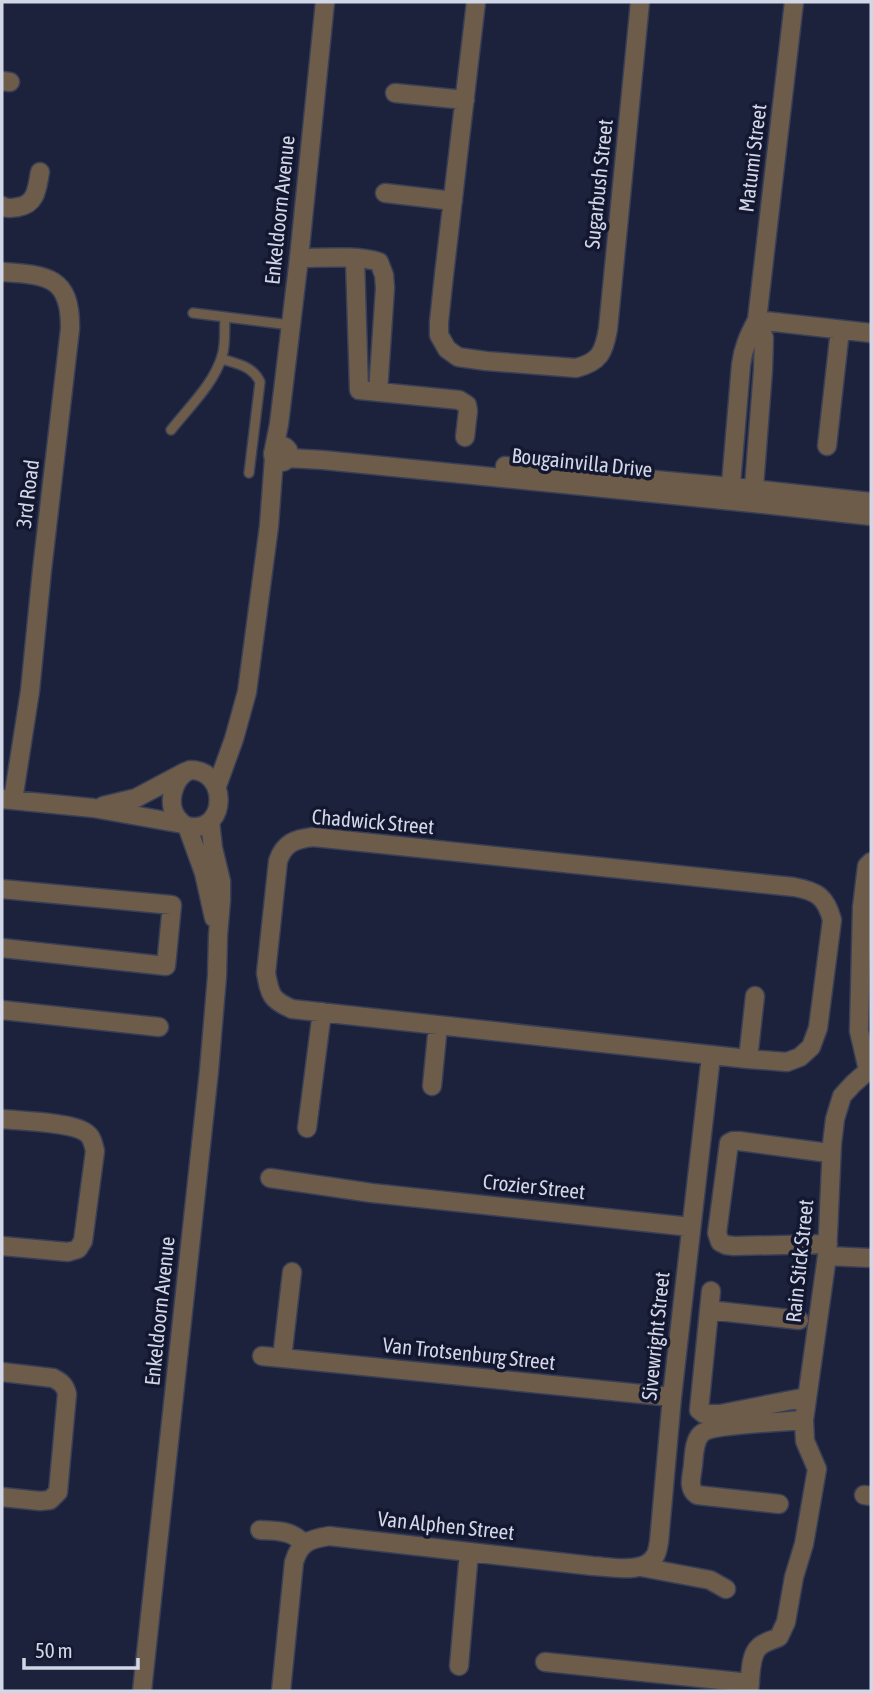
<svg xmlns="http://www.w3.org/2000/svg" width="873" height="1693" font-family="'Asap Condensed',sans-serif">
<style>
.lines{fill:none;stroke-linecap:round;stroke-linejoin:round}
.service-casing{stroke:#393f57;stroke-width:12}
.minor-casing{stroke:#393f57;stroke-width:21}
.tertiary-casing{stroke:#393f57;stroke-width:21}
.service{stroke:#6d5c49;stroke-width:9}
.minor{stroke:#6d5c49;stroke-width:18}
.tertiary{stroke:#6d5c49;stroke-width:18}
.labels{text-anchor:middle;stroke-width:7;stroke-linejoin:round;paint-order:stroke}
.street-label{font-size:21px;fill:#d2d7e8;stroke:#131830}
</style>
<rect width="100%" height="100%" fill="#1c223b"/>
<g class="lines">
<defs>
<path id="service" d="M193,313L290,325
M222,359C237,364 253,366 260,382L249,473
M171,430C188,408 214,384 222,356C226,344 224,330 225,317"/>
<path id="minor" d="M476,2L444,275L439,322V335L447,349L458,357L486,361L576,368C600,362 604,352 608,329L640,2
M2,81L10,82
M395,93L465,100
M385,193L453,201
M2,206C8,209 11,208 18,207C37,204 37,187 40,172
M299,258C321,258 358,255 379,262L384,275L385,288L378,392
M355,259L359,390L459,400L467,405L468,411L465,437
M2,272C47,275 71,276 70,329L42,570L30,691L13,800
M757,320L871,333
M827,446L840,330
M288,458L323,460L753,503L871,516
M505,466L753,489L871,502
M730,496L741,365C743,348 749,335 757,320L794,2
M753,500L763,370L764,338L757,320
M2,799L93,808L183,824
M103,806L136,798L185,772
M313,837L794,887C817,891 826,897 832,920L818,1028L811,1047L800,1057L787,1062L748,1059L292,1009C271,1000 270,995 266,973L278,861C284,843 295,839 313,837Z
M2,889L172,905L166,966L2,948
M2,1010L159,1027
M748,1059L755,996
M868,1070L859,1031L862,907L867,866L871,862
M432,1086L438,1025
M2,1119C20,1121 71,1122 85,1132C92,1136 93,1143 95,1151L83,1241L78,1249L68,1252L2,1246
M307,1128L322,1012
M821,1152L739,1141H733L729,1143L717,1233L720,1242L726,1245L734,1246L828,1244
M270,1178L372,1193L691,1227
M827,1256L871,1258
M711,1291L699,1410L704,1414H720L807,1397
M709,1310L799,1320
M262,1356L672,1397
M282,1358L292,1272
M2,1372L53,1378C61,1382 65,1385 67,1394L58,1492L50,1500L40,1501L2,1497
M864,1495L871,1496
M779,1504L697,1495C687,1488 692,1476 693,1465C694,1455 694,1441 701,1434C710,1424 786,1422 804,1420
M260,1530C277,1531 292,1530 304,1544
M641,1567L710,1580L726,1589
M545,1662L750,1683
M459,1666L469,1552
M281,1691L294,1562C300,1542 310,1539 329,1536L593,1566C611,1567 647,1575 656,1554C658,1550 658,1546 659,1542L672,1397L711,1056
M749,1691C751,1679 749,1656 759,1647C764,1642 773,1640 779,1637L786,1622L794,1577L804,1544L817,1469L805,1441L804,1420L827,1256L832,1144L835,1119L842,1096L853,1084L871,1068"/>
<path id="tertiary" d="M273 454a8 8 0 1 1 16 0a8 8 0 1 1-16 0Z
M274,449L279,424L299,258L325,2
M190,770C228,770 227,828 194,827C188,827 184,826 180,821C165,807 172,778 190,770Z
M217,786L234,739L247,692L269,526L274,458
M187,826L204,873L214,918
M142,1691L209,1071L217,976L218,935L221,900V881L213,848L210,821"/>
</defs>
<use href="#service" class="service-casing"/>
<use href="#minor" class="minor-casing"/>
<use href="#tertiary" class="tertiary-casing"/>
<use href="#service" class="service"/>
<use href="#minor" class="minor"/>
<use href="#tertiary" class="tertiary"/>
</g>
<g class="labels">
<g class="street-label">
<text transform="translate(753 158) rotate(-83)" y="7">Matumi Street</text>
<text transform="translate(599 184) rotate(-84)" y="7">Sugarbush Street</text>
<text transform="translate(280 210) rotate(-84)" y="7">Enkeldoorn Avenue</text>
<text transform="translate(582 463) rotate(6)" y="7">Bougainvilla Drive</text>
<text transform="translate(28 494) rotate(-83)" y="7">3rd Road</text>
<text transform="translate(373 822) rotate(5)" y="7">Chadwick Street</text>
<text transform="translate(534 1187) rotate(6)" y="7">Crozier Street</text>
<text transform="translate(800 1261) rotate(-84)" y="7">Rain Stick Street</text>
<text transform="translate(160 1311) rotate(-84)" y="7">Enkeldoorn Avenue</text>
<text transform="translate(656 1336) rotate(-84)" y="7">Sivewright Street</text>
<text transform="translate(469 1354) rotate(6)" y="7">Van Trotsenburg Street</text>
<text transform="translate(446 1526) rotate(6)" y="7">Van Alphen Street</text>
</g>
</g>
<rect width="873" height="1693" fill="none" stroke="#d2d7e8" stroke-width="7"/>
<path d="M24 1658v10h114v-10" fill="none" stroke="#d2d7e8" stroke-width="3.5"/>
<text x="35" y="1658" font-size="21" fill="#d2d7e8" stroke="#131830" stroke-width="5" paint-order="stroke">50 m</text>
</svg>
